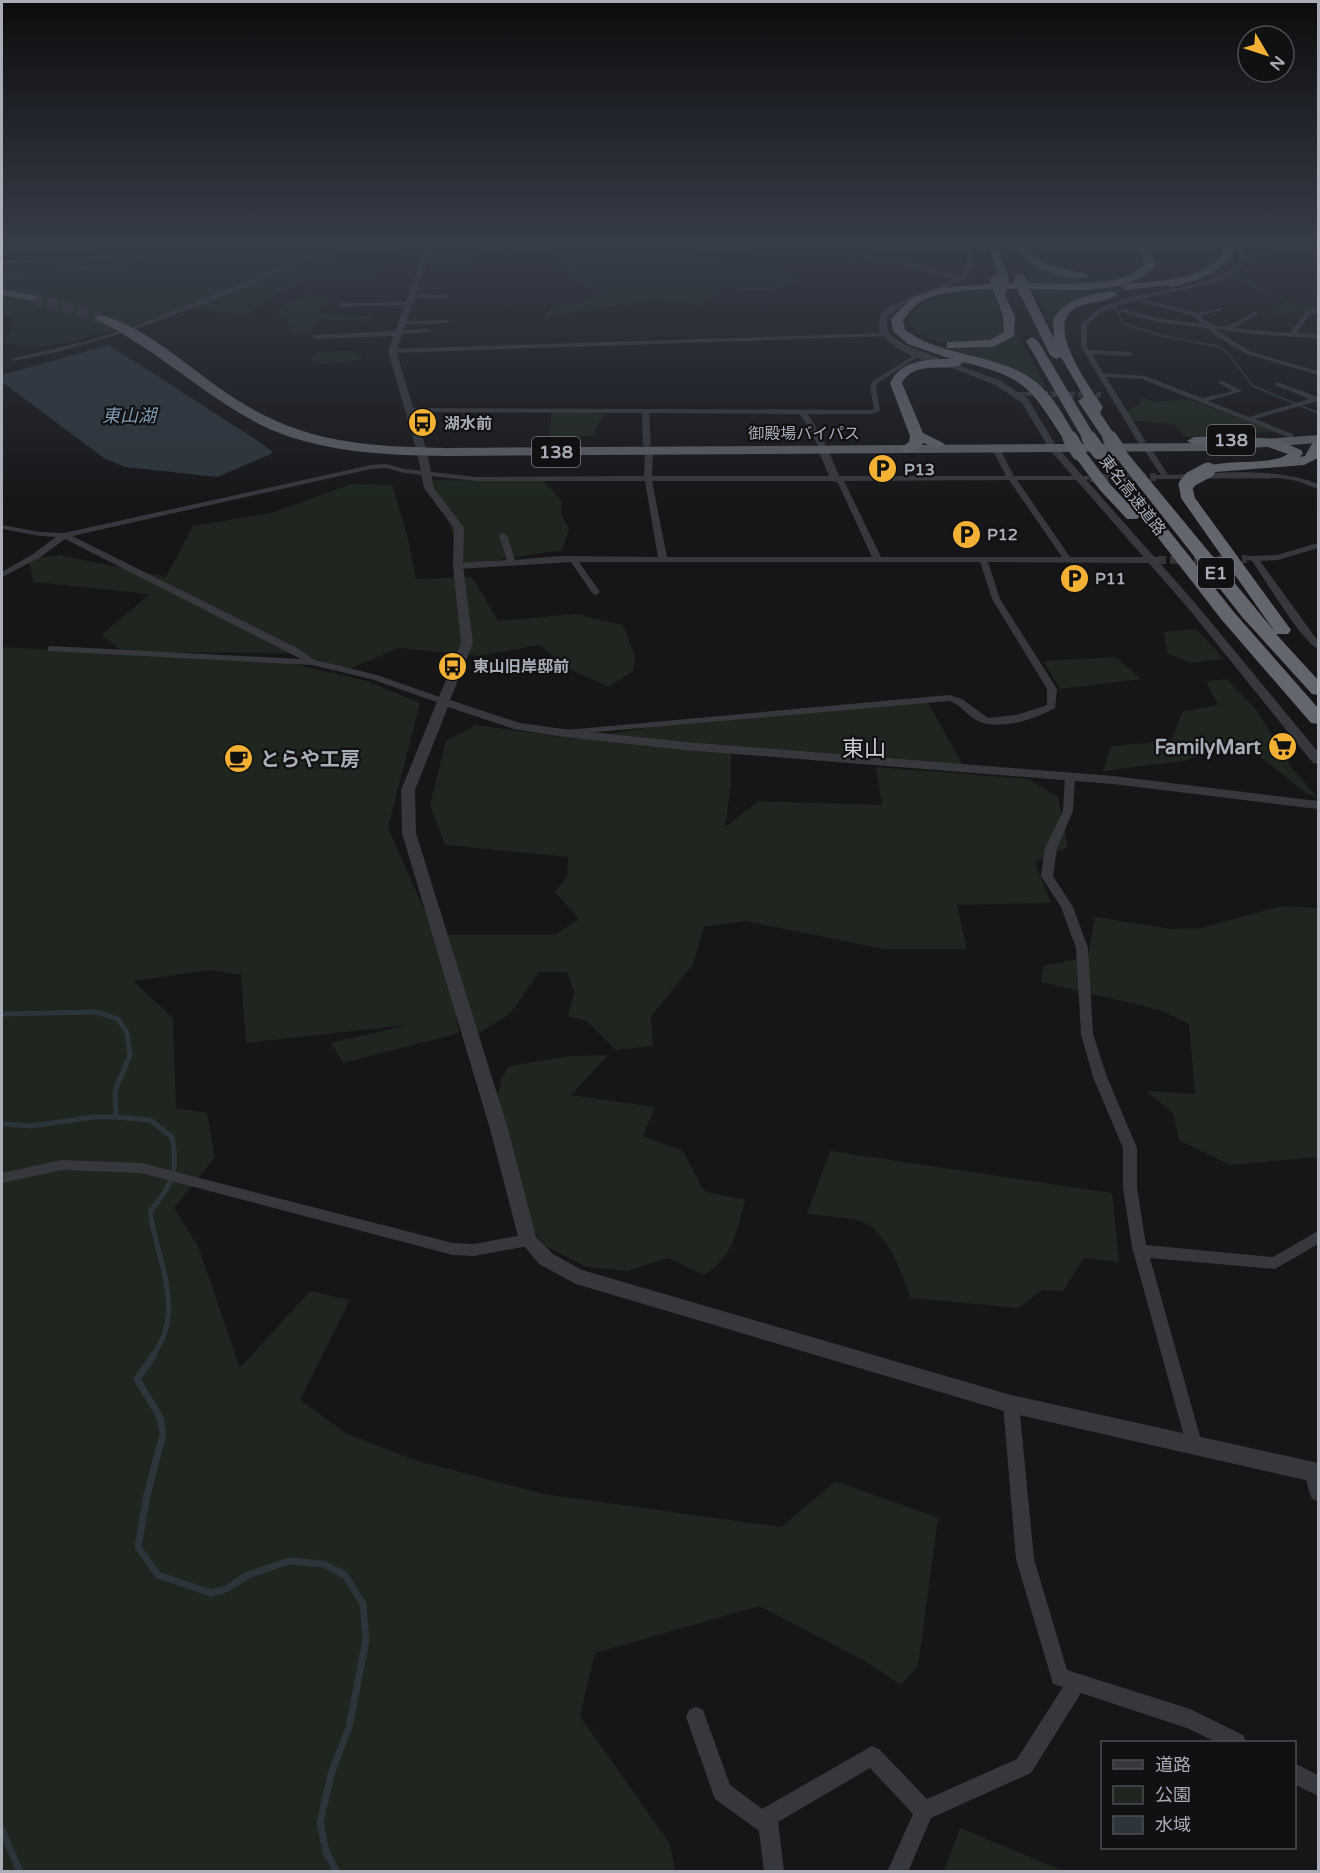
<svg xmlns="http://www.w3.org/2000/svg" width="1320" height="1873" font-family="'Varela Round','Noto Sans JP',sans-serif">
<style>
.green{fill:#1e261f}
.water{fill:#2c353c}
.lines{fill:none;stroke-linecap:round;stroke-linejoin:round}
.stream-far2{stroke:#2c353c;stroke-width:2}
.stream-far1{stroke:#2c353c;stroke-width:5}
.stream{stroke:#2c353c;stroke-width:7}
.minor-tunnel-far1{stroke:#333438;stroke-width:6;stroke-dasharray:6 3;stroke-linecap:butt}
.minor-tunnel{stroke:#333438;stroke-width:8;stroke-dasharray:8 4;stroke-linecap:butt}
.trunk-tunnel{stroke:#333438;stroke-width:11;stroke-dasharray:11 5;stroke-linecap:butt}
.minor{fill:#37383d;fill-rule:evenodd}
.tertiary{fill:#37383d;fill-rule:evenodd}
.trunk{fill:#5b5e65;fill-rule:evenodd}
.motorway{fill:#63666e;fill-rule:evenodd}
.motorway-bridge-far1{stroke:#63666e;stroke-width:12}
.motorway-bridge{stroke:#63666e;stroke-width:15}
.shaded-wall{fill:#2f3033}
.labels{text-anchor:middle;stroke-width:4.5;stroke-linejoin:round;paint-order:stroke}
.far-poi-label{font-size:16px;font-weight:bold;fill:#a8adb8;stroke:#111113;text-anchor:start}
.far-street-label{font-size:16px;fill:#a8adb8;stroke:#111113}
.far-water-label{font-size:18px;font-style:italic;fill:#7f9bb3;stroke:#111113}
.shield{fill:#111113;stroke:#7b7e86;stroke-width:1.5}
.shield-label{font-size:18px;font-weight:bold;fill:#a8adb8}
.poi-label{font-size:20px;font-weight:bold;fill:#a8adb8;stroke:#111113;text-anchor:end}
.quarter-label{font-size:22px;fill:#c9ccd4;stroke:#111113}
</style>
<rect width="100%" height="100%" fill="#161618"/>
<path class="green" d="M174,243H342L283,267L300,264L334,248L340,258H393L369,279L311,276L274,296L246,315L184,308L138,326L132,325C90,337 45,354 2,342L16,323L2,314V270H90Z
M554,243H638L694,249V255L731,257L735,263L760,262L805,279L768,291L721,288L702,305L658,300L544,317L551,306L591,299L603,291L598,290L601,286L596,289L569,278L575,272L546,262L558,256L551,246Z
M959,243L963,250L950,248L946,252L929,245L902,251L861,244Z
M449,245L474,246L476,263L453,268L425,264L436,248Z
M1019,250C1036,269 1088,279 1114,276C1123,275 1133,271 1141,271C1104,285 1070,284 1031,284Z
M1241,273L1277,297L1318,306V309C1300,308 1287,318 1269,313L1268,309L1281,306L1284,302L1228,276Z
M1160,285C1131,291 1076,293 1055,316L1054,329L1034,289L1099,290Z
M993,289L1005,328C994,352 908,349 910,317C921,295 971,291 993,289Z
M309,294L328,297L320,309L321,314L374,317L365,321L316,319L310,333L293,335L288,320L276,311L285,304Z
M1014,328L1046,387L1042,388L938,349L920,340C946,349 990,355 1013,335Z
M350,351L363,356L359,360L322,364L310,359L319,352Z
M1141,398L1156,402L1188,399L1276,432L1185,437L1174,424L1132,421L1126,412L1140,404Z
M551,412L605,414L595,429L596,436L550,437Z
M432,480L544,481L562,501L561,514L569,529L562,550L465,565Z
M352,484L392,485L407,534L416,579L472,577L498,621L576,614L623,625L635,656L633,671L609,687L569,669L539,645L479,656L399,648L347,670L298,653L124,652L101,635L150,594L33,582L29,559L60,555L166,577L193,526L271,513Z
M1196,629L1224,659L1190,663L1167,653L1164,632Z
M2,647L284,662L367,681L420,703L388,828L448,964L440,935H555L579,919L555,892L567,877L568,857L445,845L430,805L446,741L476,725L577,739L697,720L927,701L964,767L815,756L731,754V784L725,827L758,801L882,805L876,767L1028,779L1058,797L1068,847L1035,862L1051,903L957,905L967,949H884L745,921L704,927L693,964L651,1017L653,1046L616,1050L587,1021L568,1016L574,992L567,972H539L510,1014L471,1038L451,976L459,1033L343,1063L331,1043L408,1025L246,1043L241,975L211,970L133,981L173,1018L176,1108L207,1113L215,1157L174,1208L199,1248L240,1368L310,1291L350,1300L300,1400L347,1434L418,1461L543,1494L781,1527L836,1481L938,1518L918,1666L901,1685L865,1661L759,1606L595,1653L580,1716L670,1844L675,1871H2Z
M1115,657L1142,679L1060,689L1043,661Z
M1227,679L1257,711L1292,768L1318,798L1307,794L1239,740L1184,761L1103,771L1111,746L1171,741L1182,712L1218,705L1206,681Z
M1282,906L1318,908V1157L1230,1165L1179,1140L1173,1113L1146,1091L1195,1094L1189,1024L1160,1010L1041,982L1043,966L1088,957L1095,917L1171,929L1201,928Z
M608,1055L571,1095L655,1107L643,1136L683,1151L704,1191L745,1200C738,1229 732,1260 704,1275L668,1258L628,1271L587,1267L545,1246L519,1212L496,1103L502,1077L509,1066L569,1056Z
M830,1151L1112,1193L1119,1262L1084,1258L1063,1291L1042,1290L1018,1308L910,1298C903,1274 888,1234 863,1222C851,1217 821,1216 807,1214Z
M960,1828L1064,1871H944Z"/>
<path class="water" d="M109,345L252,437L272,451L271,454L217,477L125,467L104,458L2,382V375Z"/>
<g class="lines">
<path class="stream-far2" d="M2,276L86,267L112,270L145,256
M1114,307L1124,324L1163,336L1220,347L1227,352L1253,386L1318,413"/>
<path class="stream-far1" d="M2,1014L97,1012L118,1019L127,1033L130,1055L115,1091L116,1117
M2,1124L31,1126L94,1117H116L150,1120L172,1137C179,1175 172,1183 150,1212C157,1260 187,1313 152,1356"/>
<path class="stream" d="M154,1355L137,1379L160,1417L163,1434L147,1495L138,1547L158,1575L211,1593L226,1589L248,1575L289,1561L323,1564L345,1575L363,1604L366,1640L349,1727L332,1771L320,1822L326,1852L337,1872
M2,1830L20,1872"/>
<path class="minor-tunnel-far1" d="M1033,394L1101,395"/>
<path class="minor-tunnel" d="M1090,478L1156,477
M1158,560L1247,559"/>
<path class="trunk-tunnel" d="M32,298L101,318"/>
<path class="minor" d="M183,243H193L140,258L2,264V260L140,254Z
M344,243H358L334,248L218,298L139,328L58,352L14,361L11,359L94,339L135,326L214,295L331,246Z
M490,243H498L515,251L510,252Z
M651,243C742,243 837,243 925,267C938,271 954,273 965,279L962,281L907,266L830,253Z
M1239,243H1245V255L1277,243H1285L1244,259V265L1227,278L1196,287L1141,299L1196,313L1221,308V310L1200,316C1222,335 1232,324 1254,312H1258V314L1234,328L1290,333L1307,310H1318V314L1311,313L1297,333L1318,334V338L1262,335L1215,329L1251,352L1318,371V375L1247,354L1216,336L1207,328L1162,323L1120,312L1122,309L1162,319L1202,324L1194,316L1136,300L1103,311L1087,325V347L1089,350L1130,352L1133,354L1130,356L1092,354L1103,373L1145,376L1202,398L1233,391L1217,382L1222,381L1243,391L1208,401L1249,417L1309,399L1275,385L1274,384L1277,382L1318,397V401L1255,419L1293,434V438H1290L1142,379L1106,377L1146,442L1139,444L1081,347V324L1099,308L1127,298L1195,284L1222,276L1239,263Z
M410,294L446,295L449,297L446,299L408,297Z
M407,302L409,305L340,307L337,305L340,303Z
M447,320L449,321V323L400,325L397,323L400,321Z
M428,329L430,330V332L399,334L396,336L315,339L312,337L315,335Z
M886,333L889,335L888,336L392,353L389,351L392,349Z
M919,352L921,353V355L878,383L876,387L880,411L872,414H808L826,445L822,447L818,445L800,414L649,413L651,445L647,447L643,445L642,413L408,412L404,410L408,408L871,410L874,409L870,387L873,381Z
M1017,392H1030L1033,394L1030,396L1015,395V393Z
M1143,445H1149L1168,475C1215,474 1275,466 1318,484V489L1297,481L1280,478L1153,479V475H1161L1142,447Z
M993,447H999L1014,476H1089V480H1017L1070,557H1158L1162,560L1158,563L988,562L1000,599L1057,689L1055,708C1035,719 999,732 976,720C966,715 961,704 949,701L562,735V731L566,730L949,695L962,699L988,718L1016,715L1047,705V689L992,599L980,562H579L600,592L596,595L593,594L571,562L458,569L454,566L458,563L507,560L499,535L503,533L507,535L515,560L560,556L658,557L645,481H476L405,473L386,468L371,469L72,536L295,647L315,660L377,675L448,700L450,702L445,705L371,679L312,665L48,651V647L51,646L301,659L65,539L39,558L2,577V572L33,554L56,537L40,536L2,529V525L40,532L64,533L371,465L386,464L405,469L476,477L644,476L645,451L649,449L653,451L652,476H1006L992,449ZM1009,480L1062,557H881L844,481ZM652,481H834L838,483L872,557H667Z
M1318,543V548L1278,560L1260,561L1318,641V649C1301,641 1265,579 1252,561L1244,559L1248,556L1277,555Z
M1070,774L1075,777L1073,811L1057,848L1053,876L1073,907L1088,948L1093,1034L1107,1077L1137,1148V1188L1146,1245L1273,1257L1318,1231V1244L1275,1269L1150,1258L1203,1447L1201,1452L1195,1455L1189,1452L1187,1447L1132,1247L1123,1188V1148L1093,1077L1081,1034L1076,948L1061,907L1041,876L1045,848L1063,811L1065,777Z
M62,1160L141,1163L453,1243L474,1244L528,1234L533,1236L535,1240L533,1244L528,1246L474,1256L453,1255L141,1173L62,1170L2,1183V1173Z
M1011,1397L1017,1399L1019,1404L1034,1559L1067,1670L1190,1709L1243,1735L1246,1742H1216L1187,1728L1081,1693L1031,1773L931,1818L908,1872H887L913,1814L870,1768L778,1822L784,1872H764L759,1831L715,1799L686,1717L689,1710L696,1707L703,1710L730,1785L762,1809L872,1746L879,1749L927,1799L1017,1759L1063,1687L1053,1684L1051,1677L1016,1559L1003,1404L1005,1399Z
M1314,1464L1318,1466V1501L1312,1499C1308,1489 1304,1476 1308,1467Z
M1294,1763L1318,1775V1796L1294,1784Z"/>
<path class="tertiary" d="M427,243H434L396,351L427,452L434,488L464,528L463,566L473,643L450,700L520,723L564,729L685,742L1113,776L1318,801V809L1113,784L685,750L564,737L514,729L448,707L415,790L416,833L508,1129L536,1237L553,1254L582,1270L1011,1395L1318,1463V1483L1011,1413L576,1284L539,1264L519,1240L490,1129L402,833L401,790L461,643L453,566L454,528L424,488L417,452L388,351Z
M965,243H972C974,258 975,267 965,279L906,303L887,317V331L903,344L939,358V362C918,363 891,347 879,331L880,314C901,295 954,287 964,271C969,263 966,252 965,243Z
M953,363L1001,381L1028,399L1057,447L1196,604L1318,752V764L1313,763L1188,608L1050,450L1022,403L995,385L950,367V363Z
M820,448L828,450L840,478L838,480L830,478L818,450Z"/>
<path class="trunk" d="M2,289L36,296L37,298L32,301L2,295Z
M101,315C146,327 187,366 225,392C299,443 360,446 447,448L1210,443L1318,435V443L1210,451L447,456C384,455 317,453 259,424C202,394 155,348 97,320L96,318Z"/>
<path class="motorway" d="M987,243H997L1009,280L1007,283C1039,282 1103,288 1130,275C1135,273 1141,268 1145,264L1136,243H1146L1156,265C1127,298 1066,289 1026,289L1031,292L1054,339L1053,320C1066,298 1088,295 1112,291L1118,294C1107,303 1087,301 1074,309C1045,327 1090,387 1103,407L1100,413L1117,438L1115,441H1105L1078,401L1084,397L1061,357L1056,359L1050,355L1019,292L1024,289H1002L1015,316L1014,336L993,347L947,348V342L990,340L1004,332L1003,316L994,292L997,289C973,290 942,290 920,302C914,306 908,314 903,320L905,330C944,359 998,352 1036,382C1054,396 1065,419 1077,438L1075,441H1065C1030,388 1028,378 963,362C956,375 915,357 902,383L923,433L945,444L938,448L923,443L921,447L906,453L899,449L909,442L910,436L890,383C901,360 927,359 951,359L908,344L893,331L891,319L911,298L941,288L1001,283Z
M1014,243H1024L1034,256L1050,265L1089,275C1078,284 1041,271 1030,262C1023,257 1019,251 1014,243Z
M1221,243H1231L1234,253C1219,274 1197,281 1172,287L1167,285L1126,290L1120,287L1126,284C1159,280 1202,282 1224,253Z
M1032,337L1038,341L1096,438L1094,441H1084L1082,438L1026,341Z
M1233,436L1275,439L1301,450L1303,453L1300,457L1305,456L1313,442L1318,441V458L1304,465L1203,473L1201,470C1213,457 1271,467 1288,454L1262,445H1194L1187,441L1194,437Z
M1099,448L1104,449L1233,611L1318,708V724L1311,723L1221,619L1094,455V449Z
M1119,448L1124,449L1275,632L1181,498L1179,485L1186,481L1191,482L1195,498L1291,630L1288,634H1276L1318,680V695L1312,694L1243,618L1114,455V449Z
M1079,449L1084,450L1109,483L1137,513L1140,516L1137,519H1127L1099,489L1072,453Z"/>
<path class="motorway-bridge-far1" d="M1020,280L1025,292
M996,281L1000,292"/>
<path class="motorway-bridge" d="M1070,438L1079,453
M1089,438L1099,452
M1110,438L1119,452
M1186,485L1191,479L1208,470"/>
</g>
<path class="shaded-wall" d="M400,243H416L417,254L401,255Z"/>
<linearGradient id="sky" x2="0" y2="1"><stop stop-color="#0c0c0d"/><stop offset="0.48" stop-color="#363c48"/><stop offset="1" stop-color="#363c48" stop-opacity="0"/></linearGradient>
<rect width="1320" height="506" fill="url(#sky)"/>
<defs>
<symbol id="bus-disc" viewBox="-11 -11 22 22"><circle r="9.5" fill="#f2b134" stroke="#111113"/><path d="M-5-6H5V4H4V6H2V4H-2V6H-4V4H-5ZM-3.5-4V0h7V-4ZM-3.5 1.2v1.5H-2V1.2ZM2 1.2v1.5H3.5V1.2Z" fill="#111"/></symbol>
<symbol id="parking-disc" viewBox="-11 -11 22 22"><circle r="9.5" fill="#f2b134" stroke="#111113"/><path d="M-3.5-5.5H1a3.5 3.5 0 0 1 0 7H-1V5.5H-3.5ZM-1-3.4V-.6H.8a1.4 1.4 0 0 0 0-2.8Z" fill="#111"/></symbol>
<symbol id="supermarket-disc" viewBox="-11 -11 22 22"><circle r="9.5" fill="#f2b134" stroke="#111113"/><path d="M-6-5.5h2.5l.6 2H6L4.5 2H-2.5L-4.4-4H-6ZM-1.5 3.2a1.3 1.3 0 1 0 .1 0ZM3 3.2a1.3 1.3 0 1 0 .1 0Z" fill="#111"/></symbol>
<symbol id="cafe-disc" viewBox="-11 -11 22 22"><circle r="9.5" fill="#f2b134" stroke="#111113"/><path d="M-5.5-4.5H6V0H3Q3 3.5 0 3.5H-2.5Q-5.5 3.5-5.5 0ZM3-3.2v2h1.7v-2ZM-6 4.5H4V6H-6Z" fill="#111"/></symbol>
</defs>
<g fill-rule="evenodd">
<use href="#bus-disc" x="406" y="406" width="33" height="33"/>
<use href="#parking-disc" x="866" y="452" width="33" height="33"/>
<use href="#parking-disc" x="950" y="518" width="33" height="33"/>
<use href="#parking-disc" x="1058" y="562" width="33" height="33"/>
<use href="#bus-disc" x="436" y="650" width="33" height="33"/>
<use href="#supermarket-disc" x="1266" y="730" width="33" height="33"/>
<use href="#cafe-disc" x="222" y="742" width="33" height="33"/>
</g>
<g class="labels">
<g class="far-poi-label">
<text x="444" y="429">湖水前</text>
<text x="904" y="475">P13</text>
<text x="987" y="540">P12</text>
<text x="1095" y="584">P11</text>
<text x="473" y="672">東山旧岸邸前</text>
</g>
<g class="far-street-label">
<text x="804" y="439">御殿場バイパス</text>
<text transform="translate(1133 495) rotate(52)" y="6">東名高速道路</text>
</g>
<g class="far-water-label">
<text x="129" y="422">東山湖</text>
</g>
<g class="shield">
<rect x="1207" y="425" width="48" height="30" rx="4.5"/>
<rect x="532" y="437" width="48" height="30" rx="4.5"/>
<rect x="1198" y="558" width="36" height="30" rx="4.5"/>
</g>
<g class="shield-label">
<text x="1231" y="446">138</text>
<text x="556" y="458">138</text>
<text x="1216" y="579">E1</text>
</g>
<g class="poi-label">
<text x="1261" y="754">FamilyMart</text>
<text x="260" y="766" text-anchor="start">とらや工房</text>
</g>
<g class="quarter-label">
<text x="864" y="756">東山</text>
</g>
</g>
<rect width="1320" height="1873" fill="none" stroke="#a8adb8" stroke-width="6"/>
<rect x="1101" y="1741" width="195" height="108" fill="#111113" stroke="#4d4f55" stroke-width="1.5"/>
<rect x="1113" y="1760" width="30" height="9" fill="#37383d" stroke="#4d4f55" stroke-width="1.5"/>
<text x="1155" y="1771" font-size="18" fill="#a8adb8">道路</text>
<rect x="1113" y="1786" width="30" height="18" fill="#1e261f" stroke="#4d4f55" stroke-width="1.5"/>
<text x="1155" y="1801" font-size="18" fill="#a8adb8">公園</text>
<rect x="1113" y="1816" width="30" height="18" fill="#2c353c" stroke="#4d4f55" stroke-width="1.5"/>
<text x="1155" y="1831" font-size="18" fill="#a8adb8">水域</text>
<g transform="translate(1266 54) rotate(129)"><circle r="28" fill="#111113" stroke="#4d4f55" stroke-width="1.5"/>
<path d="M0-4.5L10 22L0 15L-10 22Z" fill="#f2b134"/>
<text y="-9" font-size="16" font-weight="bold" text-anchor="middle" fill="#a8adb8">N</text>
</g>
</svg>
